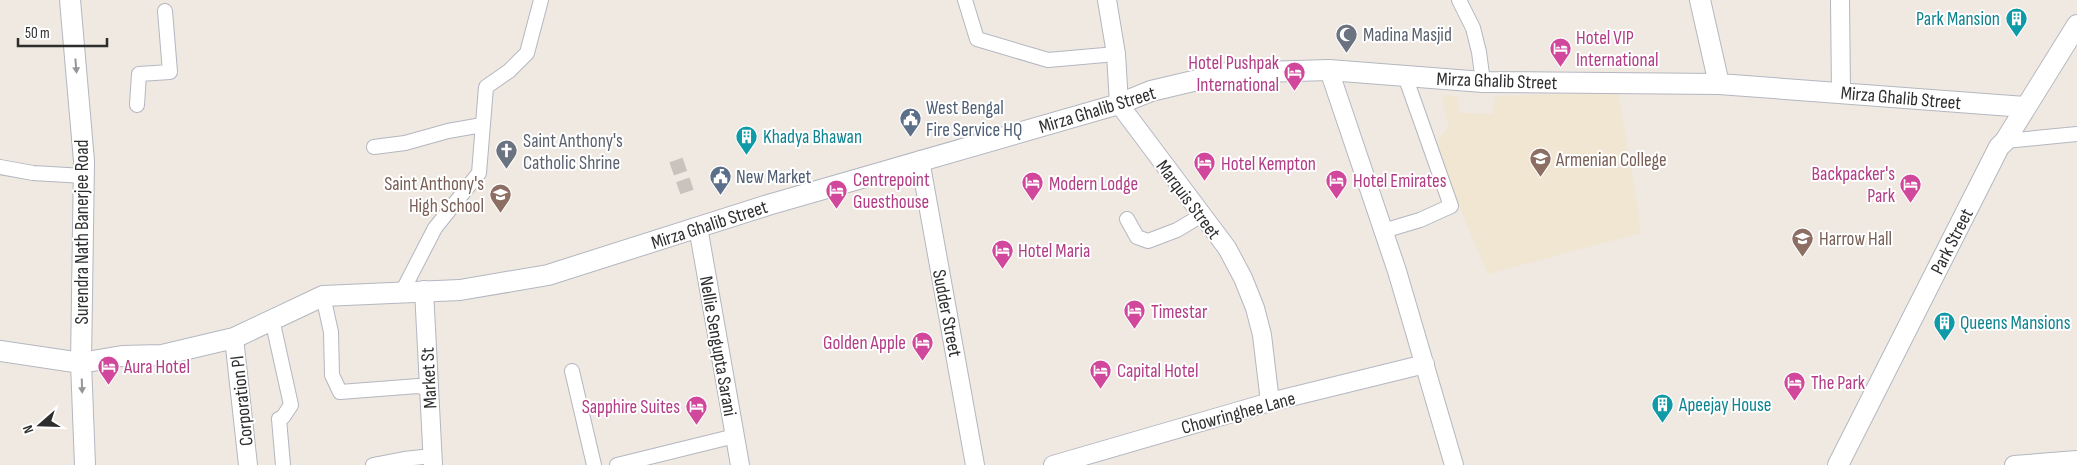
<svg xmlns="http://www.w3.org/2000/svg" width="2077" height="465" font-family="'Sofia Sans Condensed',sans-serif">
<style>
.education{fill:#f0e6d1}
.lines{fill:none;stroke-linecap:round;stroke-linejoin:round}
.minor-tunnel{stroke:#c8c4bd;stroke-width:14;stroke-dasharray:14 7;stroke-linecap:butt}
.minor-casing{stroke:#b4b7c1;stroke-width:16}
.tertiary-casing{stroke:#b4b7c1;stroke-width:20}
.secondary-casing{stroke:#b4b7c1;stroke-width:22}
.minor{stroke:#fff;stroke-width:14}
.tertiary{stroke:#fff;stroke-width:18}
.secondary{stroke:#fff;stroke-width:20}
.oneway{fill:#969696}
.labels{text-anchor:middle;stroke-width:4;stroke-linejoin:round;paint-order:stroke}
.culture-label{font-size:19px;fill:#0d838f;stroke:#fff;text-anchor:start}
.worship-label{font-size:19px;fill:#5b616d;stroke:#fff;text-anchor:start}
.hotel-label{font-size:19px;fill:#b23c85;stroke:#fff;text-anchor:start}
.street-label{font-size:19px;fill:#2e2e2e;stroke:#fff}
.service-label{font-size:19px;fill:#4e5e75;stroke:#fff;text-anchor:start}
.education-label{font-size:19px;fill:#785e54;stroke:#fff;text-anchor:start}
</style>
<rect width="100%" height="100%" fill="#efe9e1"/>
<path class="education" d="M1618,92L1638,210L1640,233L1488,274L1433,145L1449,127L1441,95L1457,96L1459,113L1493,114L1495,96Z"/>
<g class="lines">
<path class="minor-tunnel" d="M676,160L687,192"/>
<defs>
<path id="minor" d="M965,0L977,39L1048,60L1116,54
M1459,0L1473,28L1479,52L1483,82
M137,105L139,74L170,72L165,11
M2005,141L2077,134
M374,147L405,143L448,131L482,125
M0,167L33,173L84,176
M1127,219L1137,237L1148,241L1177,230L1202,215
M1383,231L1420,220L1451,206L1405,76
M402,292L435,228L479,173L486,87L509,71L527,53L541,0
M323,296L331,332L332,375L340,392L418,386L429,389
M272,319L291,405L283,417L279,419L283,465
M572,371L594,465
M373,465L404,459L432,456
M617,465L735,436"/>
<path id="tertiary" d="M1107,0L1116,54L1119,104L1227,248L1243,278L1255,308L1262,335L1270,402
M1840,0L1841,92
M1329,70L1397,271L1454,465
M920,160L975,465
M698,227L740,465
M424,290L433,465
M234,338L248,465
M1053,465L1270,402L1425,364
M2014,465L2077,460"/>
<path id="secondary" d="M70,0L84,161L81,363L85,465
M1700,0L1719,84
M0,351L81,363L122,356L162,355L234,338L323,296L460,290L548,275L768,205L1119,104L1151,91L1227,73L1329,70L1483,82L1719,84L2025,107
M1838,465L1999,147L2005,141L2077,25"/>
</defs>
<use href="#minor" class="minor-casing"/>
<use href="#tertiary" class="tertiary-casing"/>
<use href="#secondary" class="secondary-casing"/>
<use href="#minor" class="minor"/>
<use href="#tertiary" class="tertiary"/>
<use href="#secondary" class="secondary"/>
</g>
<defs><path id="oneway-solid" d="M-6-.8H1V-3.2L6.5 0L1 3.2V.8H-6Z" transform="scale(1.25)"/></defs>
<g class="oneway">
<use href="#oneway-solid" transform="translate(76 66) rotate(85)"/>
<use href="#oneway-solid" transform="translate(82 386) rotate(88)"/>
</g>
<defs>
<symbol id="building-pin" viewBox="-11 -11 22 30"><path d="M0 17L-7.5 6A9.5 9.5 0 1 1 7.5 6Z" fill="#0f9aa8" stroke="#fff"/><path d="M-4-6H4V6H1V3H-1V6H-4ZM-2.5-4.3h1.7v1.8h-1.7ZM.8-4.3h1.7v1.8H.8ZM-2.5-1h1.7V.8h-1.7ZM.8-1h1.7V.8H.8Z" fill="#fff"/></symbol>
<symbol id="mosque-pin" viewBox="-11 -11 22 30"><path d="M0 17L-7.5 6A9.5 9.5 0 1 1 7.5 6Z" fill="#6b7280" stroke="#fff"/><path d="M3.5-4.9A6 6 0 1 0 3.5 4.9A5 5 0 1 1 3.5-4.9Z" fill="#fff"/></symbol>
<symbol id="hotel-pin" viewBox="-11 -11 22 30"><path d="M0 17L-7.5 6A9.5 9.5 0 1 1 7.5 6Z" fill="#d1479c" stroke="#fff"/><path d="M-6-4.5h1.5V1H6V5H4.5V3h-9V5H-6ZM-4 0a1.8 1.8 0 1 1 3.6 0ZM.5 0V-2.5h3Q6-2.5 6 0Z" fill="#fff"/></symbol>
<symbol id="civic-pin" viewBox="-11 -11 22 30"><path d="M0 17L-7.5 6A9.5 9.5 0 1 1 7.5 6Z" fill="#5c6f8a" stroke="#fff"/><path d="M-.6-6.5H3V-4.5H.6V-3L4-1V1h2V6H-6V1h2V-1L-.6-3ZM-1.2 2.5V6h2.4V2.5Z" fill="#fff"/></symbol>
<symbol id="church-pin" viewBox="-11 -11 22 30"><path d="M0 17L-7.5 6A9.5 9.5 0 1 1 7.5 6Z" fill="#6b7280" stroke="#fff"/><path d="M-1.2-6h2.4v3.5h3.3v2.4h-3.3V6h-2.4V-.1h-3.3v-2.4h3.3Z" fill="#fff"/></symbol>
<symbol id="university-pin" viewBox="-11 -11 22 30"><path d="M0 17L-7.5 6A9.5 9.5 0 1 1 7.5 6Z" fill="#8d6e63" stroke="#fff"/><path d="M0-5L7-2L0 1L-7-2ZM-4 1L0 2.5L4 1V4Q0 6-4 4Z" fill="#fff"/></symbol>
<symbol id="school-pin" viewBox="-11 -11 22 30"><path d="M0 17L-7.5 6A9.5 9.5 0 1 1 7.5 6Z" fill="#8d6e63" stroke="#fff"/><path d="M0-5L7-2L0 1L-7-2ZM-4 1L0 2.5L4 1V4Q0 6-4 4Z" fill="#fff"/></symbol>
</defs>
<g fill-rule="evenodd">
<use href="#building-pin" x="2004" y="6" width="25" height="34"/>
<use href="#mosque-pin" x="1334" y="22" width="25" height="34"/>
<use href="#hotel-pin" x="1548" y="36" width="25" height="34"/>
<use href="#hotel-pin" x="1282" y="60" width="25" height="34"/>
<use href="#civic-pin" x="898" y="106" width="25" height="34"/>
<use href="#building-pin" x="734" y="124" width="25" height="34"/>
<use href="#church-pin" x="494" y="138" width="25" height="34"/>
<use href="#university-pin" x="1528" y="146" width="25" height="34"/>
<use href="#hotel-pin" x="1192" y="150" width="25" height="34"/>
<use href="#civic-pin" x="708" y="164" width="25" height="34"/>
<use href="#hotel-pin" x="1324" y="168" width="25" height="34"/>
<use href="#hotel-pin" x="1020" y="170" width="25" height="34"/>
<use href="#hotel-pin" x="1898" y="172" width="25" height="34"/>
<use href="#hotel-pin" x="824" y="178" width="25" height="34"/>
<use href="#school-pin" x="488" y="182" width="25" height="34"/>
<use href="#school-pin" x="1790" y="226" width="25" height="34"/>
<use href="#hotel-pin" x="990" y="238" width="25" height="34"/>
<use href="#hotel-pin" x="1122" y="298" width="25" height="34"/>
<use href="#building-pin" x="1932" y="310" width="25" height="34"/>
<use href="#hotel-pin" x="910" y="330" width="25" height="34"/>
<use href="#hotel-pin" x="96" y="354" width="25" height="34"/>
<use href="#hotel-pin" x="1088" y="358" width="25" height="34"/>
<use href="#hotel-pin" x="1782" y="370" width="25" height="34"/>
<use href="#building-pin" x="1650" y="392" width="25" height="34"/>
<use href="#hotel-pin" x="684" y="394" width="25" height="34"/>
</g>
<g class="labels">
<g class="culture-label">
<text x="2000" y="25" text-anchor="end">Park Mansion</text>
<text x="763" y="143">Khadya Bhawan</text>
<text x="1960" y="329">Queens Mansions</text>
<text x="1679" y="411">Apeejay House</text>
</g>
<g class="worship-label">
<text x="1363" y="41">Madina Masjid</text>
<text x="523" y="147">Saint Anthony's<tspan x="523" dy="22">Catholic Shrine</tspan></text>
</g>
<g class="hotel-label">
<text x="1576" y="44">Hotel VIP<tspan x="1576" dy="22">International</tspan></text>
<text x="1279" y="69" text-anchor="end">Hotel Pushpak<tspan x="1279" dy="22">International</tspan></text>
<text x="1221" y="170">Hotel Kempton</text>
<text x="1895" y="180" text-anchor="end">Backpacker's<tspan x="1895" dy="22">Park</tspan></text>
<text x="853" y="186">Centrepoint<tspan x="853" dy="22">Guesthouse</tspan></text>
<text x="1353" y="187">Hotel Emirates</text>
<text x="1049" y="190">Modern Lodge</text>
<text x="1018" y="257">Hotel Maria</text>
<text x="1151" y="318">Timestar</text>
<text x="906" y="349" text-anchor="end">Golden Apple</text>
<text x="124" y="373">Aura Hotel</text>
<text x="1117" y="377">Capital Hotel</text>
<text x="1811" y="389">The Park</text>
<text x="680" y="413" text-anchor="end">Sapphire Suites</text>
</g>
<g class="street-label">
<text transform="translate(1497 80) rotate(2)" y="7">Mirza Ghalib Street</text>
<text transform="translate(1901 97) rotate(5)" y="7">Mirza Ghalib Street</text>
<text transform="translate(1097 109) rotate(-17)" y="7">Mirza Ghalib Street</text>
<text transform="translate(1189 199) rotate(53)" y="7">Marquis Street</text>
<text transform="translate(709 224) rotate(-18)" y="7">Mirza Ghalib Street</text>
<text transform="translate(81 232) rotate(-90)" y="7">Surendra Nath Banerjee Road</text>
<text transform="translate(1951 241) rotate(-63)" y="7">Park Street</text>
<text transform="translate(948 313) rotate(79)" y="7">Sudder Street</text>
<text transform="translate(719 346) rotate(80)" y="7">Nellie Sengupta Sarani</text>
<text transform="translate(428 378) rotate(-93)" y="7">Market St</text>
<text transform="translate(241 401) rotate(-96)" y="7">Corporation Pl</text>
<text transform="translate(1238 412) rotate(-15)" y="7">Chowringhee Lane</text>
</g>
<g class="service-label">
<text x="926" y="114">West Bengal<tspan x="926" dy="22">Fire Service HQ</tspan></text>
<text x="736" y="183">New Market</text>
</g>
<g class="education-label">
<text x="1556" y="166">Armenian College</text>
<text x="484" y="190" text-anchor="end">Saint Anthony's<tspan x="484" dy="22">High School</tspan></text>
<text x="1819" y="245">Harrow Hall</text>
</g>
</g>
<g transform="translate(40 425) rotate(250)" stroke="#ffffff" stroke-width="4" paint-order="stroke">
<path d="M0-4L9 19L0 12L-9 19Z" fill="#2e2e2e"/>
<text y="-8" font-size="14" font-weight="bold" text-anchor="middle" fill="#2e2e2e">N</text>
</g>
<path d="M18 38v8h89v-8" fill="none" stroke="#2e2e2e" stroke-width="2.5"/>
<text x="25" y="38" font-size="15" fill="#2e2e2e" stroke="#ffffff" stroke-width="4" paint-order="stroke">50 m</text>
</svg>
